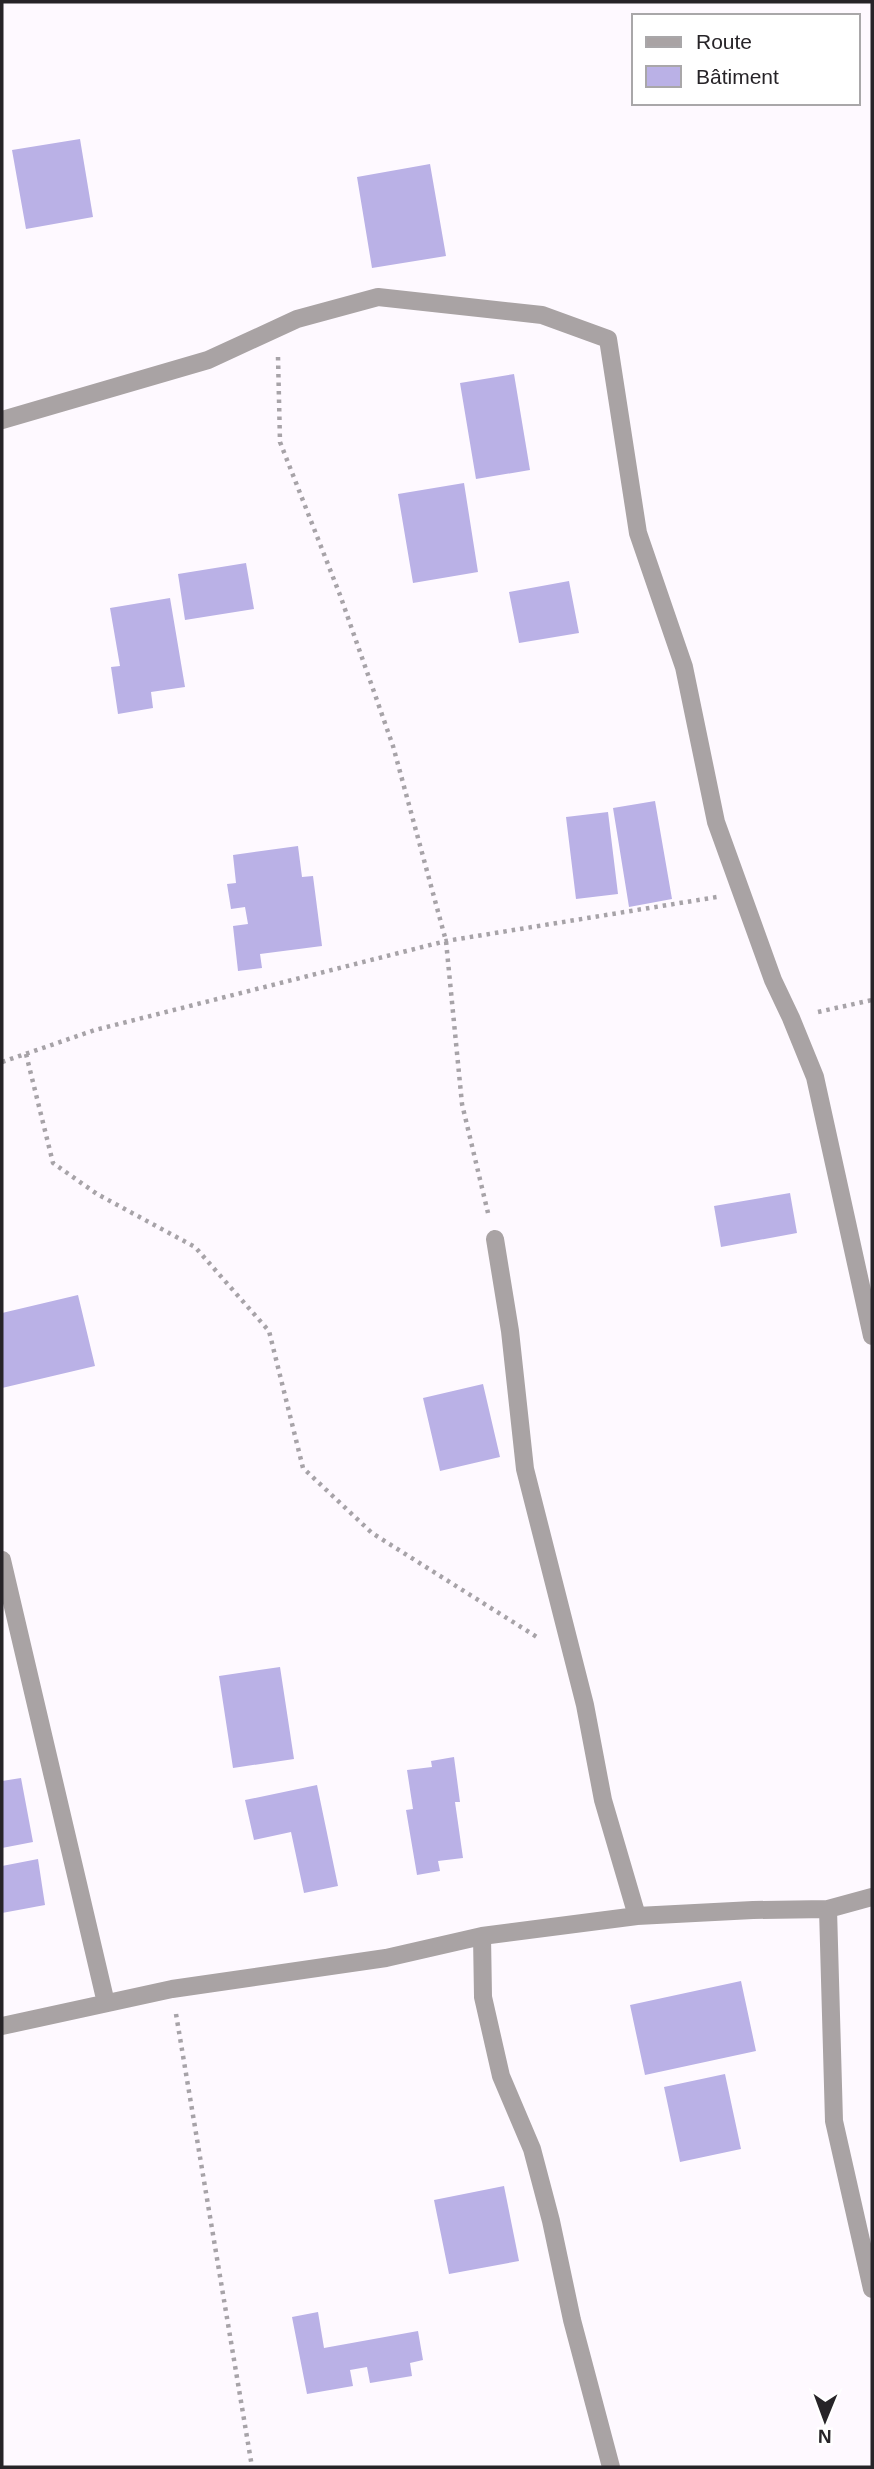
<svg xmlns="http://www.w3.org/2000/svg" width="874" height="2469" font-family="Arial,sans-serif">
<style>
.building{fill:#bab1e6}
.lines{fill:none;stroke-linecap:round;stroke-linejoin:round}
.path{stroke:#a7a3a8;stroke-width:4.5;stroke-dasharray:3.5 5;stroke-linecap:butt}
.street{stroke:#a9a3a4;stroke-width:18}
</style>
<rect width="100%" height="100%" fill="#fef9ff"/>
<path class="building" d="M80,139L93,217L26,229L12,150Z
M430,164L446,256L372,268L357,177Z
M514,374L530,470L476,479L460,383Z
M464,483L478,572L413,583L398,494Z
M246,563L254,609L185,620L178,574Z
M569,581L579,633L519,643L509,592Z
M170,598L185,687L151,692L153,708L118,714L111,667L120,666L110,608Z
M655,801L672,899L629,907L613,808Z
M608,812L618,894L576,899L566,817Z
M298,846L302,877L313,876L322,946L260,954L262,968L238,971L233,926L248,924L245,907L231,909L227,884L236,883L233,855Z
M790,1193L797,1233L721,1247L714,1206Z
M78,1295L95,1366L2,1388V1313Z
M483,1384L500,1457L440,1471L423,1398Z
M280,1667L294,1759L233,1768L219,1676Z
M454,1757L460,1802H455L463,1858L438,1861L440,1871L417,1875L406,1810L413,1809L407,1770L432,1767L431,1761Z
M21,1778L33,1842L2,1848V1781Z
M317,1785L338,1886L304,1893L291,1832L254,1840L245,1800Z
M38,1859L45,1905L2,1913V1866Z
M741,1981L756,2051L645,2075L630,2005Z
M725,2074L741,2149L680,2162L664,2087Z
M504,2186L519,2261L449,2274L434,2200Z
M318,2312L324,2348L418,2331L423,2360L410,2363L412,2376L370,2383L367,2367L350,2370L353,2386L307,2394L292,2317Z"/>
<g class="lines">
<path class="path" d="M278,357L280,442L340,595L393,746L446,941L462,1104L488,1213
M818,1012L872,1000
M26,1054L53,1163L97,1194L195,1247L269,1331L303,1468L372,1533L540,1639
M2,1062L95,1030L446,941L717,897
M176,2014L252,2467"/>
<path class="street" d="M2,420L208,360L297,319L378,297L542,315L608,339L638,533L684,667L716,822L773,980L791,1018L815,1077L872,1336
M495,1239L510,1331L525,1469L585,1705L603,1800L637,1916
M2,1560L106,2003
M828,1909L834,2121L872,2289
M482,1936L483,1997L501,2076L532,2149L551,2221L572,2320L611,2467
M2,2026L172,1989L386,1958L482,1936L637,1916L753,1910L828,1909L872,1897"/>
</g>
<rect width="874" height="2469" fill="none" stroke="#272428" stroke-width="7"/>
<rect x="632" y="14" width="228" height="91" fill="#ffffff" stroke="#a9a7a9" stroke-width="2"/>
<rect x="646" y="37" width="35" height="10" fill="#a9a3a4" stroke="#a9a7a9" stroke-width="2"/>
<text x="696" y="49" font-size="21" fill="#272428">Route</text>
<rect x="646" y="66" width="35" height="21" fill="#bab1e6" stroke="#a9a7a9" stroke-width="2"/>
<text x="696" y="84" font-size="21" fill="#272428">Bâtiment</text>
<g transform="translate(825 2420) rotate(181)" stroke="#ffffff" stroke-width="5" paint-order="stroke">
<path d="M0-5L12 26L0 18L-12 26Z" fill="#272428"/>
<text y="-10" font-size="19" font-weight="bold" text-anchor="middle" fill="#272428">N</text>
</g>
</svg>
